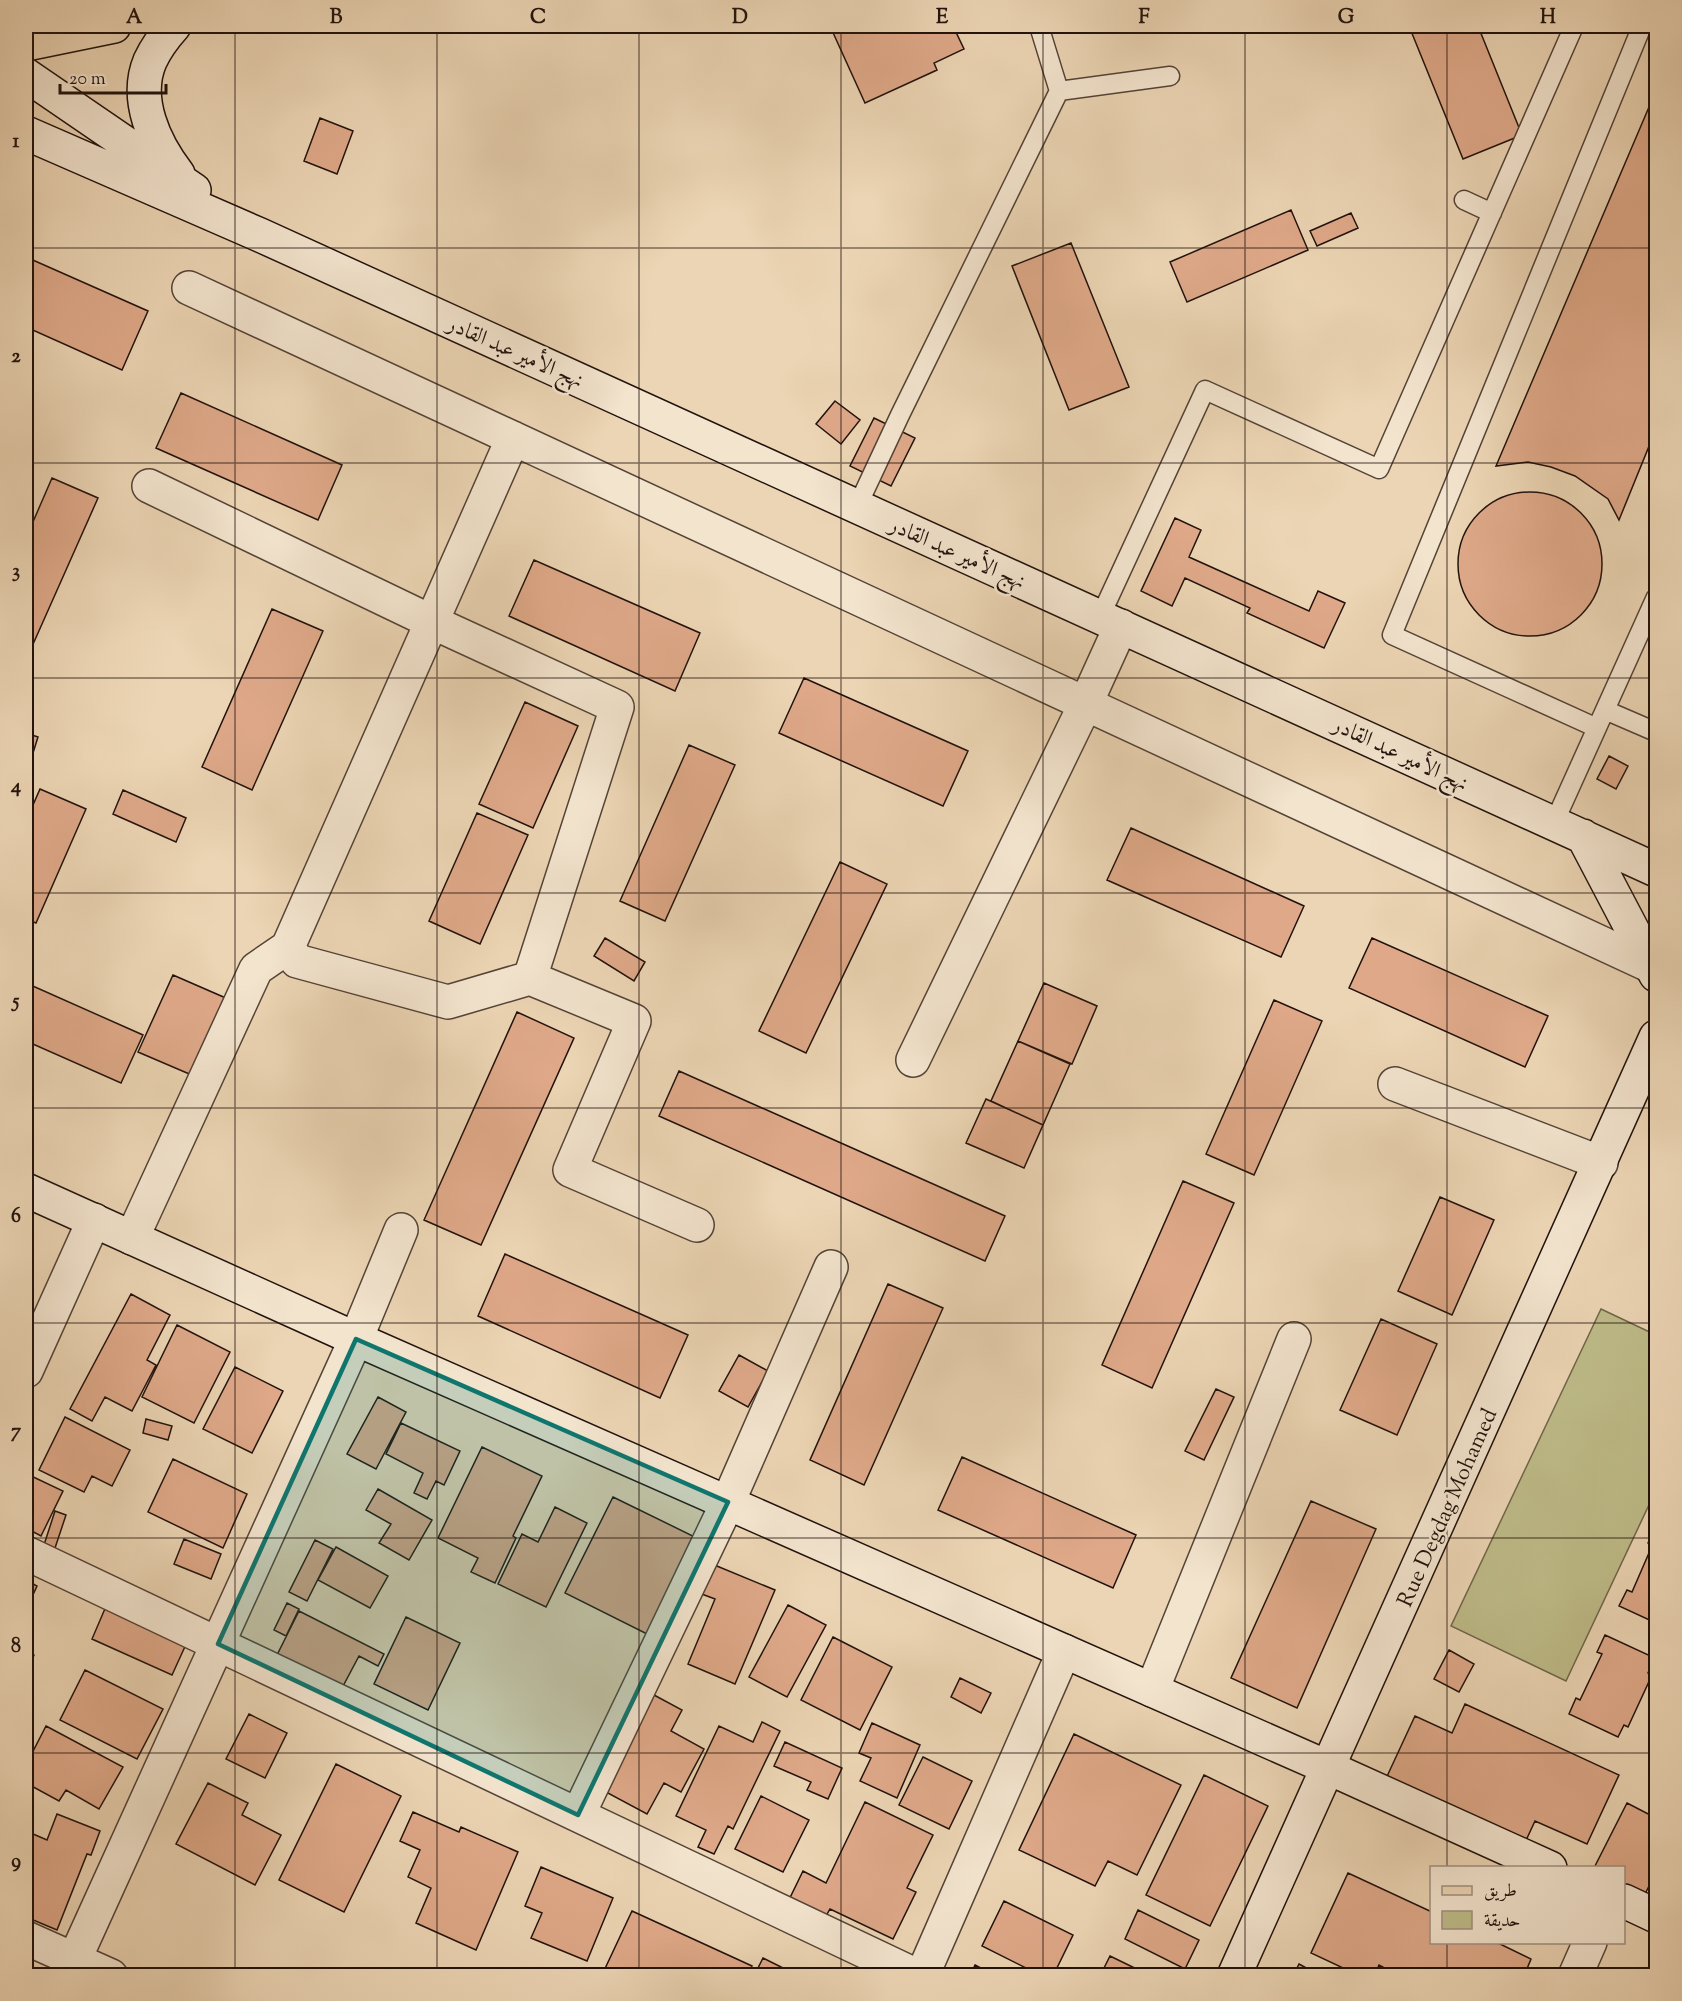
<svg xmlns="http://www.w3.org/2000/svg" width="1682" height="2001" font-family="'Sorts Mill Goudy',Amiri,serif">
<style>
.park{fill:#bebc89;stroke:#70674b;stroke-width:1.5}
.building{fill:#dfa989;stroke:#21120d;stroke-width:1.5}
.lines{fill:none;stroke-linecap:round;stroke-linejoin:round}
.lane-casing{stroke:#544337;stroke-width:21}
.street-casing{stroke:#544337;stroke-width:36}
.secondary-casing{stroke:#21120d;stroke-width:36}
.primary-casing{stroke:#21120d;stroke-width:36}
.lane{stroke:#f3e4ce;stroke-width:18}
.street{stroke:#f3e4ce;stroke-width:33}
.secondary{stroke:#f3e4ce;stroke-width:33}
.primary{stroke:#ecd5b4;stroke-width:33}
.marked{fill:#0f766e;fill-opacity:0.2;stroke:#0f766e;stroke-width:4.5;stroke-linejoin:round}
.grid{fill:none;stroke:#21120d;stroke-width:1.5;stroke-opacity:0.55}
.labels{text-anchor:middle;stroke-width:5;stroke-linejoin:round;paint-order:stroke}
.street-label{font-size:22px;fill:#21120d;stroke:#f3e4ce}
.neatline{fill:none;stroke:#21120d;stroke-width:2}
.grid-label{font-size:20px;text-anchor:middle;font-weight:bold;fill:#21120d}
</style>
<rect width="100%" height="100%" fill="#ecd5b4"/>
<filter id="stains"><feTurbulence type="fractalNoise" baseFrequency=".00333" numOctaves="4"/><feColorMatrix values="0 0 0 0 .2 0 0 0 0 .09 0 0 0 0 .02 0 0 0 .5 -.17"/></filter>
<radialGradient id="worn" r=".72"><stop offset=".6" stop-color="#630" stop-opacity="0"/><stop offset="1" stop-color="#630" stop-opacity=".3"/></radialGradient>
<path class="park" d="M1601,1309L1656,1335V1490L1566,1681L1451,1626Z"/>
<path class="building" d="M830,26H953L964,49L934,63L937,70L865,103Z
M1409,26H1478L1522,135L1463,159Z
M1652,100L1656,102V429L1619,520L1608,499L1575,476L1551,467L1528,462L1496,466Z
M320,118L353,131L337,174L304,161Z
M1291,210L1308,250L1187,302L1170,262Z
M1351,213L1358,228L1317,246L1310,231Z
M1071,243L1129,387L1069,410L1012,266Z
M26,257L148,311L122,370L26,327Z
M181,393L342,465L318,520L156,448Z
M835,401L860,420L841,444L816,424Z
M874,418L915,438L891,486L850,466Z
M52,478L98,498L26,660V538Z
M1458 564a72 72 0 1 1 144 0a72 72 0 1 1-144 0Z
M1175,518L1201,530L1189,557L1309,611L1318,591L1345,603L1324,648L1247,613L1250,608L1185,578L1172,606L1141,591Z
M534,560L700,633L675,691L509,616Z
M272,609L323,631L252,790L202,767Z
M804,678L968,751L943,806L779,733Z
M525,702L578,726L533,828L479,804Z
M26,733L38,737L27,772H26Z
M689,745L735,765L665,921L620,901Z
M1609,756L1628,766L1616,789L1597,779Z
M40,789L86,809L36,923L26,919V821Z
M123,790L186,818L176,842L113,814Z
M477,813L528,835L480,944L429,921Z
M1131,828L1304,906L1281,957L1107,880Z
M840,862L887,884L806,1053L759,1031Z
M605,938L645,962L634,981L594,956Z
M1372,938L1548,1016L1525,1067L1349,988Z
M173,975L228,999L194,1076L138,1052Z
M26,983L143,1035L121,1083L26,1041Z
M1044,983L1097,1006L1072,1064L1018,1041Z
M1274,1000L1322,1021L1254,1175L1206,1154Z
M517,1012L574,1038L481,1245L424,1220Z
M1018,1041L1070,1064L1043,1125L991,1101Z
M679,1071L1005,1216L985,1261L659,1116Z
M986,1099L1043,1125L1024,1168L966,1143Z
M1183,1181L1234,1203L1152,1388L1102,1365Z
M1440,1197L1494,1220L1452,1315L1398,1291Z
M505,1254L688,1335L660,1398L478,1316Z
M888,1284L943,1308L864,1485L810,1460Z
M131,1294L170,1315L147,1360L156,1365L132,1411L105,1397L92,1421L70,1409Z
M1381,1319L1437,1344L1397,1435L1340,1410Z
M177,1325L230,1352L194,1423L142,1397Z
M739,1355L768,1371L748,1407L719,1391Z
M235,1367L283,1391L252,1453L203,1429Z
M1216,1389L1234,1397L1204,1460L1185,1451Z
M378,1397L406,1412L376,1469L347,1454Z
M65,1417L130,1450L112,1486L92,1476L84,1492L39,1470Z
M146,1419L172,1426L168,1440L143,1433Z
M401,1423L460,1451L444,1485L436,1481L427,1499L414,1493L423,1473L386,1454Z
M482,1447L542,1476L513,1536L516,1538L495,1583L471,1572L478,1558L438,1538Z
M962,1457L1136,1535L1113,1588L938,1510Z
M173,1459L247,1494L223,1548L148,1512Z
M27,1474L63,1491L41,1536L26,1528Z
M378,1489L432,1520L409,1560L379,1543L391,1524L366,1510Z
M613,1497L703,1541L655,1638L565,1593Z
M1311,1501L1376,1529L1297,1708L1231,1678Z
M555,1507L587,1523L546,1607L498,1584L522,1534L538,1542Z
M55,1511L66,1515L54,1551L43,1548Z
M1656,1527V1623L1619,1606L1627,1590L1632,1592L1652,1546L1648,1543Z
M184,1539L221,1554L211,1579L174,1564Z
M315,1540L333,1549L307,1601L289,1592Z
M336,1547L388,1576L370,1608L318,1580Z
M712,1564L775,1590L735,1684L688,1664L715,1599L699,1593Z
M26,1580L37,1586L26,1610Z
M287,1603L299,1609L286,1636L274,1630Z
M107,1604L188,1640L172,1675L92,1639Z
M788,1605L826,1625L787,1697L749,1677Z
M299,1611L384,1654L378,1666L359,1656L342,1688L277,1655Z
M406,1617L460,1643L428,1710L374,1684Z
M1605,1635L1655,1658L1648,1673L1652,1675L1628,1727L1624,1725L1618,1737L1569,1714L1576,1698L1580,1700L1602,1654L1597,1652Z
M833,1637L892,1667L860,1730L801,1700Z
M1449,1650L1474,1664L1459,1692L1434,1679Z
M26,1651L34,1655L26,1674Z
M85,1670L163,1709L137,1759L60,1720Z
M960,1678L991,1693L981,1713L951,1697Z
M654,1695L682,1710L671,1731L704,1749L681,1792L664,1783L647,1814L604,1791Z
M1465,1704L1619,1775L1587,1844L1535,1821L1522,1849L1383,1785L1415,1716L1452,1733Z
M249,1714L287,1733L265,1778L226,1759Z
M762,1722L780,1731L733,1829L728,1826L714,1854L698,1847L706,1830L676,1816L719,1726L753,1742Z
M872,1723L920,1745L897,1798L860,1781L871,1758L859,1753Z
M46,1726L123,1767L99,1809L66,1790L59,1801L26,1783V1765Z
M1074,1734L1181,1785L1137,1875L1108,1861L1095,1886L1019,1850Z
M785,1742L842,1768L828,1799L807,1790L811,1782L774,1766Z
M923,1757L972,1781L949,1829L899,1805Z
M336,1764L401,1796L344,1912L279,1880Z
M1204,1775L1268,1806L1210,1926L1146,1895Z
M208,1783L248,1803L242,1815L281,1835L255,1885L176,1844Z
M761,1796L809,1820L783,1872L735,1849Z
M865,1802L933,1835L907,1888L916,1892L893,1939L830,1909L822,1923L786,1906L803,1871L826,1883Z
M1627,1803L1656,1818V1872L1640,1904L1624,1895V1868H1594Z
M413,1812L459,1832L461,1827L518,1852L476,1950L416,1923L431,1888L408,1877L420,1850L400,1841Z
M57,1814L100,1831L91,1855L87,1854L57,1930L26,1917V1831L47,1840Z
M541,1867L613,1898L587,1961L531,1938L542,1913L525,1906Z
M1348,1873L1432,1912V1942H1496L1531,1959L1524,1976H1400L1379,1965L1374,1976H1360L1311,1953Z
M1004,1901L1073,1935L1053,1976H1042L982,1946Z
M1138,1910L1199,1940L1185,1969L1125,1939Z
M632,1911L752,1966L748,1976L602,1975Z
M1110,1956L1151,1976H1100Z
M763,1958L799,1976H754Z
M1299,1964L1321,1976H1293Z
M975,1965L996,1976H970Z
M1627,1968L1644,1976H1625Z"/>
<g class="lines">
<defs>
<path id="lane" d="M1059,91L1170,76
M1464,200L1492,213
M857,507L900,415L1059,91L1039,26
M1100,617L1205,390L1379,469L1574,26
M1605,710L1656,732
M1597,728L1392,635L1642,26
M1554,823L1656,597"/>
<path id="street" d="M189,288L1653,967
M149,486L432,622L617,707L530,978
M288,947L297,961L448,1002L530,978L634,1021L570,1170L697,1225
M913,1060L1086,703L1121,626
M1395,1084L1601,1163
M132,1238L256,969L288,947L513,438
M26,1371L94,1220
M26,1553L917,1976
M1152,1690L1294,1339
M578,1815L728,1502L831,1267
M26,1938L111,1976
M67,1976L356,1339L401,1230
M922,1976L1064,1651
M1575,1976L1590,1942"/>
<path id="secondary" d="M174,26C165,36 156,48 150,61C134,99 154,143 178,174
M26,75L194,190
M26,133L260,235L1656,870
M1583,836L1656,975
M26,1190L356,1339L1329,1768L1550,1868
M1624,1901L1656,1916
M1234,1976L1656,1037"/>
<path id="primary" d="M26,44L114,26"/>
</defs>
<use href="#lane" class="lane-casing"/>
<use href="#street" class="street-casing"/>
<use href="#secondary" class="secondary-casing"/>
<use href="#primary" class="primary-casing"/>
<use href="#lane" class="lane"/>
<use href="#street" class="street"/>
<use href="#secondary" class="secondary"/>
<use href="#primary" class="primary"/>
</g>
<path class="marked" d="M356,1339L728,1502L578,1815L218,1644Z"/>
<path class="grid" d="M235,26V1976M437,26V1976M639,26V1976M841,26V1976M1043,26V1976M1245,26V1976M1447,26V1868M26,248H1656M26,463H1656M26,678H1656M26,893H1656M26,1108H1656M26,1323H1656M26,1538H1656M26,1753H1656M1447,1942V1976"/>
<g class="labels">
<g class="street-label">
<text transform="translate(516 351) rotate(24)" y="8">نهج الأمير عبد القادر</text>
<text transform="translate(958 552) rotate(24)" y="8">نهج الأمير عبد القادر</text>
<text transform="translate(1401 753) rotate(25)" y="8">نهج الأمير عبد القادر</text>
<text transform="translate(1446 1507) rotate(-66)" y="8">Rue Degdag Mohamed</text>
</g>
</g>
<rect width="1682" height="2001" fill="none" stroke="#ecd5b4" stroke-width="66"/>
<rect x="1430" y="1866" width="195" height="78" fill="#f3e4ce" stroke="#9f9081" stroke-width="1.5"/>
<rect x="1442" y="1886" width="30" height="9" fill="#ecd5b4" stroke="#9f9081" stroke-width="1.5"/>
<text x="1484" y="1896" font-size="18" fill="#21120d">طريق</text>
<rect x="1442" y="1911" width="30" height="18" fill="#bebc89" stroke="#9f9081" stroke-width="1.5"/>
<text x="1484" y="1926" font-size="18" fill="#21120d">حديقة</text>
<path d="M60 84v9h106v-9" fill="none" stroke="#21120d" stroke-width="3"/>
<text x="69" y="84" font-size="18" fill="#21120d" stroke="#f3e4ce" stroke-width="4.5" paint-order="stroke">20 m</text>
<rect x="33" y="33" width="1616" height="1935" class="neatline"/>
<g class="grid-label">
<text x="134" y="23">A</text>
<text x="336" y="23">B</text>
<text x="538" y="23">C</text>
<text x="740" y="23">D</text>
<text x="942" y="23">E</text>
<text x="1144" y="23">F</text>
<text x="1346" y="23">G</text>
<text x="1548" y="23">H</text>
<text x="16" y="147">1</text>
<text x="16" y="362">2</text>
<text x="16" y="577">3</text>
<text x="16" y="792">4</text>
<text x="16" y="1007">5</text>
<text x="16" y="1222">6</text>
<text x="16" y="1437">7</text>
<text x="16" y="1652">8</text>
<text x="16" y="1867">9</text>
</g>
<rect width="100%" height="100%" filter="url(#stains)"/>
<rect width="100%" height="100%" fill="url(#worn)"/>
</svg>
